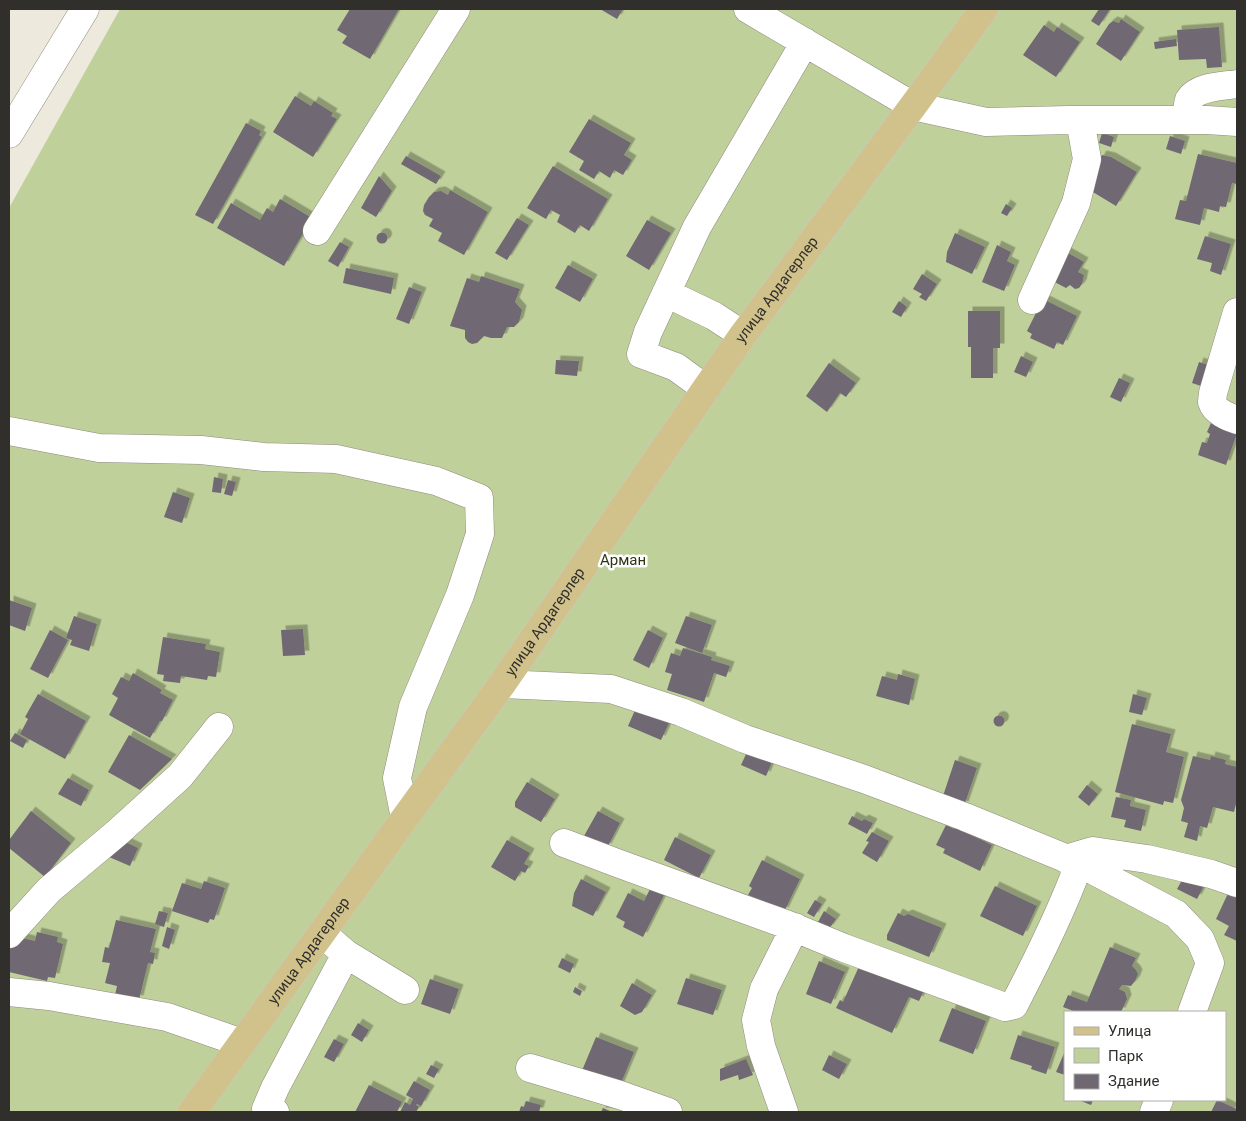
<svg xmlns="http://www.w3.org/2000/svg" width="1246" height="1121" font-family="Roboto,sans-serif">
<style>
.green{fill:#c0d09b;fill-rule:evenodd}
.building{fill:#6f6872;filter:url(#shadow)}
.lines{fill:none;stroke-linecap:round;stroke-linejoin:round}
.minor-casing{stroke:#8e897e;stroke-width:29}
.major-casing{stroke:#c9c9c8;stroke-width:29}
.minor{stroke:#fff;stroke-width:28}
.major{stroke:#d1c28c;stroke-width:28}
.labels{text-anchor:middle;stroke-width:5;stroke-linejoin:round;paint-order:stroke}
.street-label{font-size:15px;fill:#312f2b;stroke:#fff}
.park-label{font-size:15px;fill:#2e3714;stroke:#fff}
</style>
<defs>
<filter id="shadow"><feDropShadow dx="4.5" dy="-4.5" stdDeviation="0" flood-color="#0004"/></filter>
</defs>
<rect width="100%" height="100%" fill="#eee9dd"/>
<path class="green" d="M120,9H1237V1112H9V208ZM1065,1012H1225V1100H1065Z"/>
<path class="building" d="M350,9H399L370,59L342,43L347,36L337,30Z
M600,9H623L617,19Z
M1099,9H1110L1099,26L1091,21Z
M1121,19L1140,32L1121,61L1096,44L1109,24L1113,21L1119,23Z
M1044,25L1054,32L1057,27L1080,42L1056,77L1023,55Z
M1219,27L1222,67L1207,68L1206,59L1179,60L1177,30Z
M1176,39L1177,46L1155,49L1154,42Z
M295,96L311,106L314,101L333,113L331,116L337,119L313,157L273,132Z
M589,119L631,143L624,155L632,160L623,175L614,170L610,178L599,171L594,179L579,170L584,161L569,152Z
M246,123L261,131L259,135L262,137L213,224L195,215Z
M1102,133L1114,137L1111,147L1099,143Z
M1170,136L1185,141L1181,154L1166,149Z
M1198,154L1237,163V184L1232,183L1226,207L1220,206L1219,212L1204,208L1200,225L1175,219L1180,200L1186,201Z
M1102,155L1111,157L1137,172L1116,206L1083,186Z
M406,156L441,176L436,184L401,164Z
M553,166L608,199L589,231L580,225L575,233L557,222L560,215L551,210L546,219L527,208Z
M379,176L392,191L376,217L361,208Z
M450,190L488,212L464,255L438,241L442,233L429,226L433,219L425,215L423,211L424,205L429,197L434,192L441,191L448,195Z
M280,199L312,218L284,266L217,228L231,203L260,220L267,208L273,212Z
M1006,204L1012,208L1007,216L1001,213Z
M517,218L529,225L507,260L495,253Z
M647,220L671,233L649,270L626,256Z
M376.5 238a5.5 5.5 0 1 1 11 0a5.5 5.5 0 1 1-11 0Z
M955,233L985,247L972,274L946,262L947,252Z
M1205,236L1231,244L1221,275L1210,271L1212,263L1197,259Z
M340,242L349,247L338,267L328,261Z
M997,245L1011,252L1007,261L1015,265L1004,291L982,282Z
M1063,250L1084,262L1078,272L1084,275L1082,284L1079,288L1075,289L1070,285L1066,288L1047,278Z
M568,265L593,279L580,302L555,288Z
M346,268L394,278L391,294L343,283Z
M922,274L937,284L926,301L919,297L922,294L913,289Z
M481,276L520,289L515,302L522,310L519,322L514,327H507L502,338H491L484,336L477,343L472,344L468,342L465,338V330L450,326L467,278L479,282Z
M409,287L422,292L409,324L396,319Z
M1043,299L1077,316L1063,345L1057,342L1054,349L1030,338L1032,334L1027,331Z
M899,301L907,307L901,317L892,312Z
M968,311H1000V348H993V378H971V347H968Z
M1021,356L1033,362L1026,377L1014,372Z
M556,360L579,361L577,376L555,374Z
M1199,362L1208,365L1201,386L1192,383Z
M829,363L856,383L846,397L840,393L827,412L806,396Z
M1119,378L1130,383L1121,402L1110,397Z
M1211,423L1237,433L1226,465L1198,455L1202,442L1207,443L1210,434L1207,432Z
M214,477L223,479L221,493L212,492Z
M228,480L236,482L232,496L224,494Z
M173,492L190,498L182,523L164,517Z
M9,600L32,608L25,631L9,625Z
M74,616L97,624L89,651L70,645L72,640L66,638Z
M686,616L712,625L702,653L675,643Z
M303,629L305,655L283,656L281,630Z
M50,630L68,640L48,678L30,669Z
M648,630L663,638L649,668L633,660Z
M163,637L206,644L205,649L220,652L216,677L208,676L207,680L181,676L180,683L163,681L164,675L157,674Z
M683,648L712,657L711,660L730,666L726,677L714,673L704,702L667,690L672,674L665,672L671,653L680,656Z
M133,673L162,690L160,693L173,700L162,721H160L150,738L109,715L118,698L112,694L121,677L129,681Z
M898,674L915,679L909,705L876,696L882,676L897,680Z
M38,694L86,721L65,759L20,734L28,719L25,717Z
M1133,694L1147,698L1142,715L1129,712Z
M636,708L669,723L661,740L628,726Z
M993.5 721a5.5 5.5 0 1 1 11 0a5.5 5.5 0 1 1-11 0Z
M1132,724L1171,734L1166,752L1184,757L1173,803L1164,801L1163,805L1115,792Z
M15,733L27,740L23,748L10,741Z
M129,735L172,759L140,790L108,772Z
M747,752L773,760L766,776L741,765Z
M1193,756L1210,760L1211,756L1226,760L1225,764L1237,767V799L1234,812L1213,807L1207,828L1200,826L1197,841L1184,837L1188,823L1181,821L1184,808L1181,800Z
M955,760L977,768L964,806L942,799Z
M68,778L89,790L81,806L58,794Z
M527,782L555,799L541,822L515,807V802Z
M1087,785L1098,794L1089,806L1078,797Z
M1116,797L1131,800L1130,806L1146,810L1141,831L1124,827L1126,820L1111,817Z
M31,811L71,843L45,877L9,848V840Z
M598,811L620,823L607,848L584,836Z
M852,816L862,821L864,819L873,823L867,834L848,824Z
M946,825L954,829L955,827L992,845L980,871L943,853L945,849L936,845Z
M872,832L889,841L877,862L862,853L869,842L866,841Z
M675,837L711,855L699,878L664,860Z
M117,838L138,848L130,866L109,857Z
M507,840L530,853L524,864L529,866L525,873L521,871L515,881L491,867Z
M762,860L800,879L784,912L748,895L752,888L749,886Z
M1185,875L1204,886L1197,899L1177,889Z
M581,879L606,892L593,916L572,906L574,893Z
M204,881L225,888L214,920L210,919L208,923L172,911L182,883L201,889Z
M995,886L1037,906L1023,936L980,916Z
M651,887L665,893L643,937L623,927L625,922L616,917L628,893L644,901Z
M1231,887L1237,891V941L1224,935L1229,926L1216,919Z
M815,900L822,904L814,917L807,913Z
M159,911L168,913L164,927L155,924Z
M824,911L836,919L829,929L818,922Z
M898,913L904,916L908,914L942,928L929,957L887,940V935Z
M116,920L156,929L150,952L155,953L153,964L148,963L139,1000L115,995L117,986L105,983L110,963L102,962L105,947L109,948Z
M167,927L175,930L169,949L162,946Z
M37,932L58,937L57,942L63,944L55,978L48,977L47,981L9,972V953L13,936L35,941Z
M1110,947L1136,958L1132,966L1136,970L1138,974L1135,981L1131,986L1122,985L1119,989L1125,992L1127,999L1121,1012H1076L1063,1007L1068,995L1087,1002Z
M562,958L574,964L570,973L558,967Z
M819,961L845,972L831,1004L806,994Z
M861,962L924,990L919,1001L909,997L892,1033L836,1008L840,1000L843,1002Z
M686,978L722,990L713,1015L677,1004Z
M430,979L459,989L450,1014L421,1004Z
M632,983L652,995L642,1012L635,1015L620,1006Z
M575,987L582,991L580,996L573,992Z
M952,1008L986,1021L973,1054L939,1041Z
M358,1023L369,1030L362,1042L351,1035Z
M1018,1035L1055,1047L1046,1074L1031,1069L1032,1066L1010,1059Z
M596,1037L634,1052L619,1088L581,1073Z
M334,1039L344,1044L334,1062L324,1057Z
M1065,1051V1075L1056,1072Z
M829,1055L847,1064L839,1079L822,1070Z
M746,1059L753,1075L739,1080L738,1075L720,1081V1069Z
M431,1065L439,1069L434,1078L426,1074Z
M414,1081L430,1090L421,1106L417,1104L416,1105L419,1107L416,1112H400L405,1102L410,1105L413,1099L406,1095Z
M369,1085L402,1102L397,1112H355Z
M1082,1100H1093L1091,1105L1081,1101Z
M1217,1100L1237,1109V1112H1211Z
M526,1101L541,1105L539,1112H519L521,1106L524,1107Z
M603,1108L612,1112H601Z"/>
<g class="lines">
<defs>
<path id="minor" d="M748,9L913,106L986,122L1069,120H1207L1237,122
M1187,120C1187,114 1187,105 1189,100C1197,86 1224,86 1237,84
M9,134L85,9
M317,231L456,9
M666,293L714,316L743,335
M1032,300L1076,203L1087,159L1080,120
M1237,312L1213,393C1213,394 1212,401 1212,402C1215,412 1229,417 1237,420
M706,389L676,367L641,354L648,332L697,227L805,42
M9,431L99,448L201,450L264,457L336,459L436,481L479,498L480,534L460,595L413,707L397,778L405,818
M502,684L611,689L681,712L745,739L864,779L965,817L1087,867L1176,914L1200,939L1210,963L1192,1012
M564,843L617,863L788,925L844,948L1005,1007L1014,1005C1038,959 1061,913 1079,864
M1066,859L1093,851L1147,859L1211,874L1237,883
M9,934L49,890L118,832L180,776L219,727
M332,942L346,954L405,990
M9,992L49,996L167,1017L242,1043
M530,1068L620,1095L668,1112
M275,1112L266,1109L275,1088L346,954
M784,1112L761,1046L756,1020L764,989L795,927
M1154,1112L1159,1100"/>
<g id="major">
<path id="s1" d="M192,1112L502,684L743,335L913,106L984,9"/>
</g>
</defs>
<use href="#minor" class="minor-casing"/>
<use href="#major" class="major-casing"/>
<use href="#minor" class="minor"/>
<use href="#major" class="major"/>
</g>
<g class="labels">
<g class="street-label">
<text dy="5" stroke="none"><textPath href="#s1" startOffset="1009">улица Ардагерлер</textPath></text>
<text dy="5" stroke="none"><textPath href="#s1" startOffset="604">улица Ардагерлер</textPath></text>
<text dy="5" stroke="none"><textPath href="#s1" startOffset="199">улица Ардагерлер</textPath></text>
</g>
<g class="park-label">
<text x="623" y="565">Арман</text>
</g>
</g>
<rect width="1246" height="1121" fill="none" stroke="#312f2b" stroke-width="20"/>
<rect x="1064" y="1011" width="162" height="90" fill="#ffffff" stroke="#adacaa"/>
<rect x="1074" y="1027" width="25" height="8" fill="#d1c28c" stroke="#adacaa"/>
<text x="1108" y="1036" font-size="15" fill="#312f2b">Улица</text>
<rect x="1074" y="1048" width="25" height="15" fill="#c0d09b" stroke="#adacaa"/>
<text x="1108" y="1061" font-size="15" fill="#312f2b">Парк</text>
<rect x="1074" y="1074" width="25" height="15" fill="#6f6872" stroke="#adacaa"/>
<text x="1108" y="1086" font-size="15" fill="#312f2b">Здание</text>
</svg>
